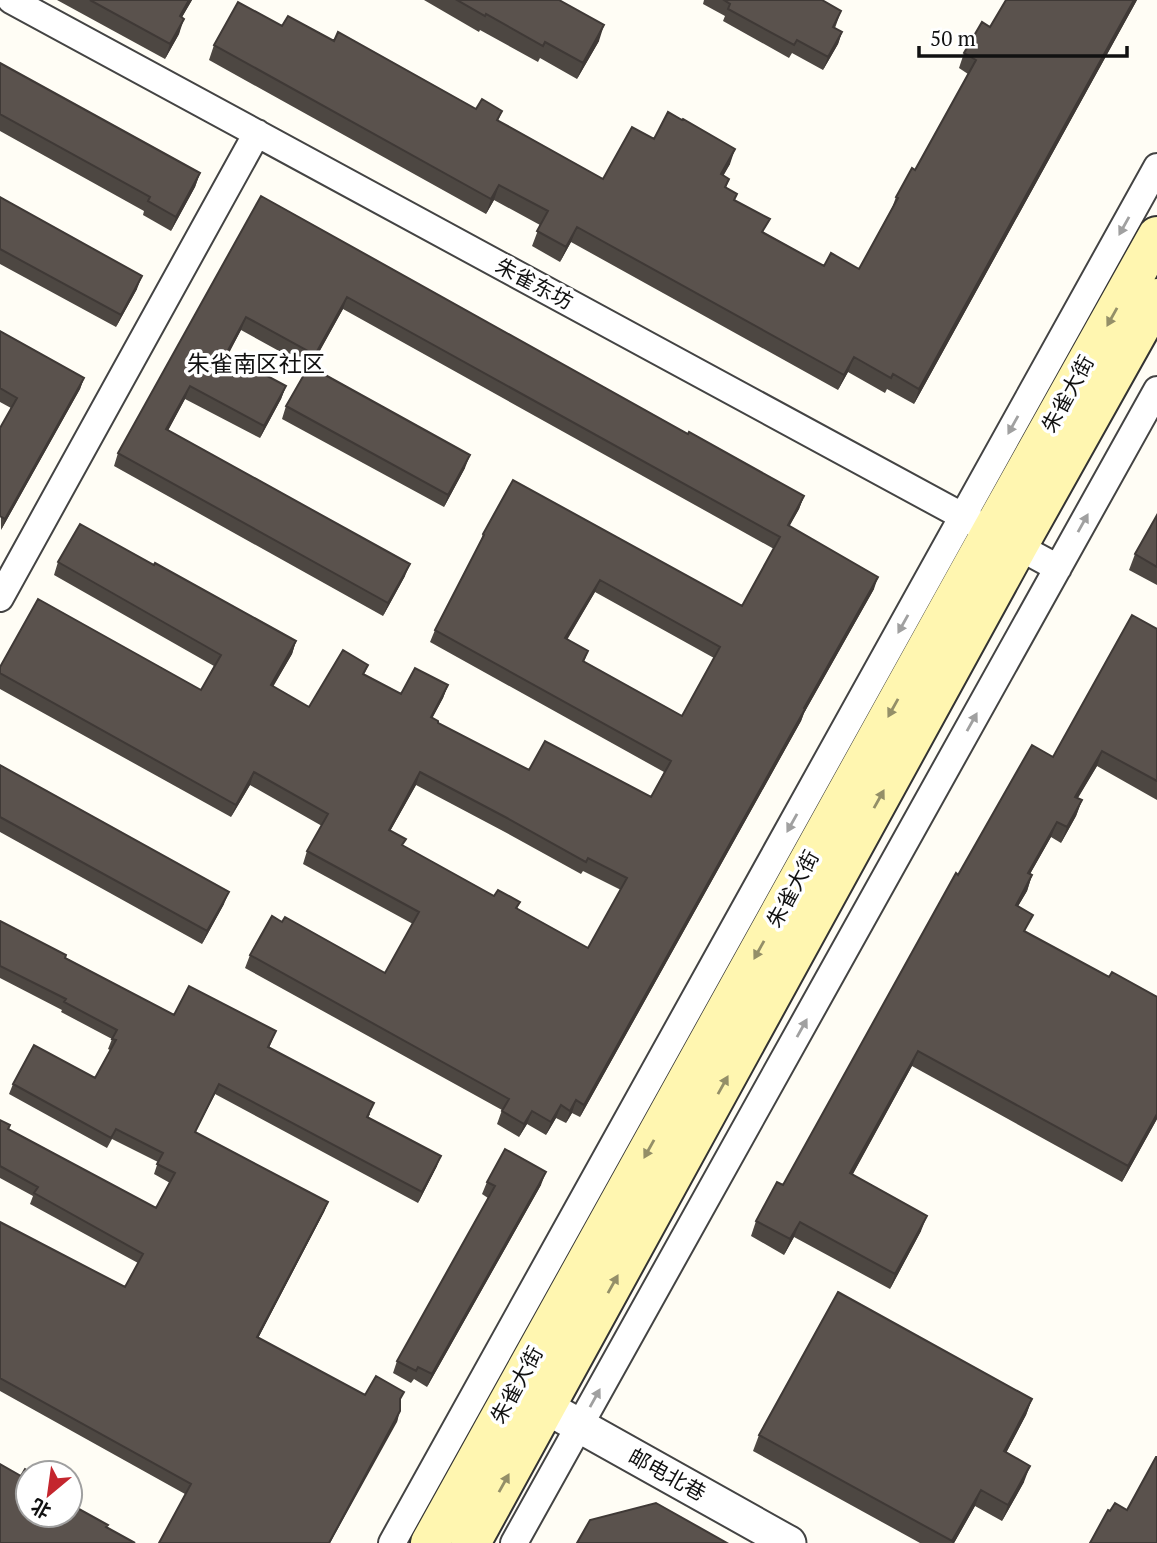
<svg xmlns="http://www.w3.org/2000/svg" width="1157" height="1543" font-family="'PT Serif','Noto Sans SC',serif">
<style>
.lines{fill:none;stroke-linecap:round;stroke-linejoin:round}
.minor-casing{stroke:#444;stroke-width:30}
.tertiary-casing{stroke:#444;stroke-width:37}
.secondary-casing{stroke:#333;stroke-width:42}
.minor{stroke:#fff;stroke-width:26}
.tertiary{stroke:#fff;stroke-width:33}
.secondary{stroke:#fff6b0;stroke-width:38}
.wall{fill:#4d4742;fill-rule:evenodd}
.shaded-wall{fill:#3f3936}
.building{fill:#5a524d;stroke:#3f3936;stroke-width:2;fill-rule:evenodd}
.oneway{fill:#a0a0a0}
.oneway2{fill:#948f68}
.labels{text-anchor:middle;stroke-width:7;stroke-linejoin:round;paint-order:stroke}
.street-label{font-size:21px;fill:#111;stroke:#fff}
.neighbourhood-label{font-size:23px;fill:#111;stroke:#fff}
</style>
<rect width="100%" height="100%" fill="#fffdf5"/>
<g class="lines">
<defs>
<path id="minor" d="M11,0L1058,568
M0,598L257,133
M392,1543L1157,167
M514,1543L1157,390"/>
<path id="tertiary" d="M546,1407L789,1543"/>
<path id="secondary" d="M430,1543L991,532L1157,236
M471,1543L1018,546L1157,298"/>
</defs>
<use href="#minor" class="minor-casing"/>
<use href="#tertiary" class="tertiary-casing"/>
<use href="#secondary" class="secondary-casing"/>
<use href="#minor" class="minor"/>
<use href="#tertiary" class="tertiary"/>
<use href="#secondary" class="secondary"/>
</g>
<path class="wall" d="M57,0H192L182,17L179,34L165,59Z
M424,0H559L599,41L577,79L540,58L538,62L480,30L479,32Z
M704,0H822L841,11L835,28L842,32L838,44L823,70L792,53L789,58L723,21L725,16L703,4Z
M1137,0L914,404L887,389L885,393L848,372L838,390L571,242L560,262L532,246L540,225L494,200L486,214L209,60L214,45L282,26L334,41L476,109L502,111L498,121L603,179L654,139L730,164L723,175L729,179L726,188L735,200L765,233L824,266L859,269L892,208L896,197L915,170L968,74L959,68L964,53L990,27Z
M0,63L200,173L195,187L171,231L143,215L144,211L0,131Z
M261,196L688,434L804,496L799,509L789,526L874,589L804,713L801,721L580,1117L572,1113L566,1123L556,1118L546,1135L527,1124L519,1137L497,1124L502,1110L245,968L250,955L385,973L413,924L303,864L307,851L322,826L250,785L231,817L0,689V667L201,690L214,666L54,575L58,562L154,565L296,641L292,654L273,687L309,707L368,665L364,675L401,694L448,685L443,698L432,718L438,723L529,770L651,797L664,772L430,642L435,630L480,544L483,534L742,606L774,549L343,309L311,367L465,468L444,507L282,419L286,406L308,367L241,330L228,355L286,386L281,399L260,438L185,399L168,430L405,576L383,616L114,466L118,453ZM595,592L714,658L682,716L584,662L588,651L567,640ZM416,785L503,831L581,874L583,871L621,890L588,948L517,909L520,902L494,896L403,846L390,831Z
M0,197L137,289L116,327L0,264Z
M0,331L84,378L80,389L1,530L0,428L11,408L0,402Z
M1157,515V585L1129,570L1135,554Z
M1157,629V800L1097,766L1078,798L1082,800L1076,816L1061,843L1051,837L1030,874L1032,875L1027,891L1018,906L1026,932L1157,1119L1122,1182L912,1066L853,1174L921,1231L890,1289L794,1237L784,1255L751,1236L756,1221L783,1185L958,875Z
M0,765L224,904L202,944L0,832Z
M0,921L66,958L174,1015L276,1031L269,1048L370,1114L368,1118L437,1166L418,1203L215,1094L195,1132L328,1202L324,1212L258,1338L365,1395L400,1402L397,1422L185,1494L0,1391V1222L125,1287L138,1263L30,1204L33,1196L0,1178V1120L9,1129L156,1208L170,1183L154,1174L158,1162L112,1139L107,1148L9,1094L13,1084L95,1078L110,1050L108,1049L112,1039L61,1012L62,1010L0,978Z
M487,1182L541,1185L427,1387L414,1379L411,1383L393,1373L397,1361L488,1198L482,1194Z
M1032,1399L1026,1415L1006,1453L1024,1482L1002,1521L975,1506L954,1543H920L753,1451L759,1435Z"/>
<path class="shaded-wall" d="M189,0H192L174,31L180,16Z
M1134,0H1137L914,404L919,389Z
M184,19L179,34L165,59L170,44Z
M604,25L599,41L577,79L583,63Z
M842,32L838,44L823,70L828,57Z
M735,149L730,164L716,189L721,174Z
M200,173L195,187L171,231L176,217Z
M499,185L494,200L486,214L491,199Z
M577,227L571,242L560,262L566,247Z
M142,276L137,289L116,327L121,315Z
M347,297L343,309L310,368L315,355Z
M246,317L241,330L221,367L226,354Z
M854,357L848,372L838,390L844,375Z
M84,378L80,389L1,530L5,519Z
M190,386L185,399L162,442L166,429Z
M286,386L281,399L260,438L264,426Z
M470,455L465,468L444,507L448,495Z
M804,496L799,509L783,538L788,525Z
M410,564L405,576L383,616L388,603Z
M878,577L874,589L804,713L801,721L580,1117L584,1105L804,708Z
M600,580L595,592L560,651L565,638Z
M296,641L292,654L266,698L271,685Z
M448,685L443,698L426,730L431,717Z
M1102,751L1097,766L1069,812L1075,797Z
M254,772L250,785L231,817L236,805Z
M420,772L416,785L384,842L389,830Z
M1082,800L1076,816L1061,843L1067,827Z
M1057,822L1051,837L1022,888L1028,873Z
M1032,875L1027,891L1010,920L1016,905Z
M229,892L224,904L202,944L207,931Z
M918,1051L912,1066L845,1188L850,1173Z
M219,1084L215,1094L193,1136L197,1126Z
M576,1100L572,1113L566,1123L570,1111Z
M561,1105L556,1118L546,1135L551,1122Z
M532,1111L527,1124L519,1137L524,1124Z
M1157,1114V1119L1122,1182L1128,1166Z
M441,1156L437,1166L418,1203L422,1192Z
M546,1172L541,1185L427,1387L432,1374Z
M328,1202L324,1212L253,1348L257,1337Z
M927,1216L921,1231L890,1289L895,1274Z
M800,1222L794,1237L784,1255L790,1239Z
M1032,1399L1026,1415L998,1468L1004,1451Z
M400,1411L397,1422L330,1543H329Z
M1030,1466L1024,1482L1002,1521L1008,1505Z
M981,1490L975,1506L954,1543H952Z"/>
<path class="building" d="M90,0H189L180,16L184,19L170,44Z
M457,0H559L604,25L583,63L545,42L543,46L486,14L485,16Z
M724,0H822L841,11L833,27L842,32L828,57L797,40L794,45L728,9L730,4Z
M1006,0H1134L919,389L893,374L891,378L854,357L844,375L577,227L566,247L537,231L548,211L499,185L491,199L214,45L238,2L282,26L288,16L334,41L338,32L476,109L482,99L502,111L497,120L603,179L632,127L654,139L668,112L682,120L683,119L735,149L721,174L729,179L725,187L737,194L734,200L770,219L762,232L824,266L831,253L859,269L898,198L896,197L912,168L915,170L976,60L964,53L982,22L990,27Z
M0,63L200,173L176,217L148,201L150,197L0,114Z
M261,196L688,434L689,432L804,496L788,525L878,577L804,708L805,709L584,1105L576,1100L570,1111L561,1105L551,1122L532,1111L524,1124L502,1111L509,1099L250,955L272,916L282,922L285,917L385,973L419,912L307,851L328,814L254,772L236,805L0,673V667L38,599L201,690L221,655L58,562L80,524L154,565L155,563L296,641L271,685L309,707L343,650L368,665L363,674L401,694L415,668L448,685L431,717L438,721V723L529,770L545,741L651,797L671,761L435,630L484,535L483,534L513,480L742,606L780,537L347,297L315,355L246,317L226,354L286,386L264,426L190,386L166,429L410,564L388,603L118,453ZM600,580L720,647L682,716L583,661L588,651L565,638ZM420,772L507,818L586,862L588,858L627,878L588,948L516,908L520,902L498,890L494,896L402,845L406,839L389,830Z
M0,197L142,276L121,315L0,249Z
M0,331L84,378L5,519L0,516V428L17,398L0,388Z
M309,366L470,455L448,495L286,406Z
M1157,515V567L1135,554Z
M1132,615L1157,629V781L1102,751L1075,797L1082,800L1067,827L1057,822L1028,873L1032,875L1016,905L1033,915L1024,931L1109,977L1112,972L1157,997V1114L1128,1166L918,1051L850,1173L927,1216L895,1274L800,1222L790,1239L756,1221L777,1182L783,1185L956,873L958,875L1032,745L1053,757Z
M0,765L229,892L207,931L0,817Z
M0,921L66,955L65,958L174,1015L189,986L276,1031L268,1047L374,1103L367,1117L441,1156L422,1192L219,1084L195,1132L328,1202L257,1337L365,1395L376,1376L404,1392L400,1399V1411L329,1543H159L191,1484L0,1378V1222L125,1287L143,1254L34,1193L38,1187L0,1166V1120L10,1125L8,1129L156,1208L175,1173L157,1164L163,1153L116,1129L111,1138L13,1084L34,1045L95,1078L116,1040L112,1039L117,1030L64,1002L66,999L0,966Z
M505,1149L546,1172L432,1374L418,1367L416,1371L397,1361L495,1186L487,1182Z
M838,1292L1032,1399L1004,1451L1030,1466L1008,1505L981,1490L952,1541L759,1435Z
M1156,1457H1157V1543H1090L1108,1510L1110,1511L1115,1503L1127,1510Z
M0,1464L21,1476L25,1469L32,1473H28V1515H70V1504L108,1525L106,1527L135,1543H0Z
M656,1503L727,1543H577L590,1520Z"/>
<defs><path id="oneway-solid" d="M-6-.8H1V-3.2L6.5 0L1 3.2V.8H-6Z" transform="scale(1.75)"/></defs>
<g class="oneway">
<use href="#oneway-solid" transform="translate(1124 226) rotate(119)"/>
<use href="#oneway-solid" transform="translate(1013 425) rotate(119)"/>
<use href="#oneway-solid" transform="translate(1083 523) rotate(-61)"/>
<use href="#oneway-solid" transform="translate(903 624) rotate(119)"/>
<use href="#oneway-solid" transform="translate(972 722) rotate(-61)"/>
<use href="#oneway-solid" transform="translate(792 823) rotate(119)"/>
<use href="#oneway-solid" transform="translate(802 1028) rotate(-61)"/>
<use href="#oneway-solid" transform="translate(595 1398) rotate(-61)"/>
</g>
<g class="oneway2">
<use href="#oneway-solid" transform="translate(1112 317) rotate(119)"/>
<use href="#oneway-solid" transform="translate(893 708) rotate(119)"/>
<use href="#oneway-solid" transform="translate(879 799) rotate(-61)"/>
<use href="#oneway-solid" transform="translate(759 950) rotate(119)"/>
<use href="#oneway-solid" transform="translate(723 1085) rotate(-61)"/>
<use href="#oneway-solid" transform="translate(649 1149) rotate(119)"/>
<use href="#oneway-solid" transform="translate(613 1284) rotate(-61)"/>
<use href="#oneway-solid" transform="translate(504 1483) rotate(-61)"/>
</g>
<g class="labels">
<g class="street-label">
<text transform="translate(534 284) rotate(28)" y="7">朱雀东坊</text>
<text transform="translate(1068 394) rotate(-61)" y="7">朱雀大街</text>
<text transform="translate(793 889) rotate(-61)" y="7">朱雀大街</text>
<text transform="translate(517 1385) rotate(-61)" y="7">朱雀大街</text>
<text transform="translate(667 1475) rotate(29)" y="7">邮电北巷</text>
</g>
<g class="neighbourhood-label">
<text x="256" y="372">朱雀南区社区</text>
</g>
</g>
<g transform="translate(49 1494) rotate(209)"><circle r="33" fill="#ffffff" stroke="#a0a0a0" stroke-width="2"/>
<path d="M0-5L12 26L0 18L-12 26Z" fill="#c4262e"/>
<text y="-10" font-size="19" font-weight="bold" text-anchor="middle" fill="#111111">北</text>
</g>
<path d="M919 46v10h208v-10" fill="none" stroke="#111111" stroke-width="3.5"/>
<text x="930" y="46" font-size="21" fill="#111111" stroke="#ffffff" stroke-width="5" paint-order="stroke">50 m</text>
</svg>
